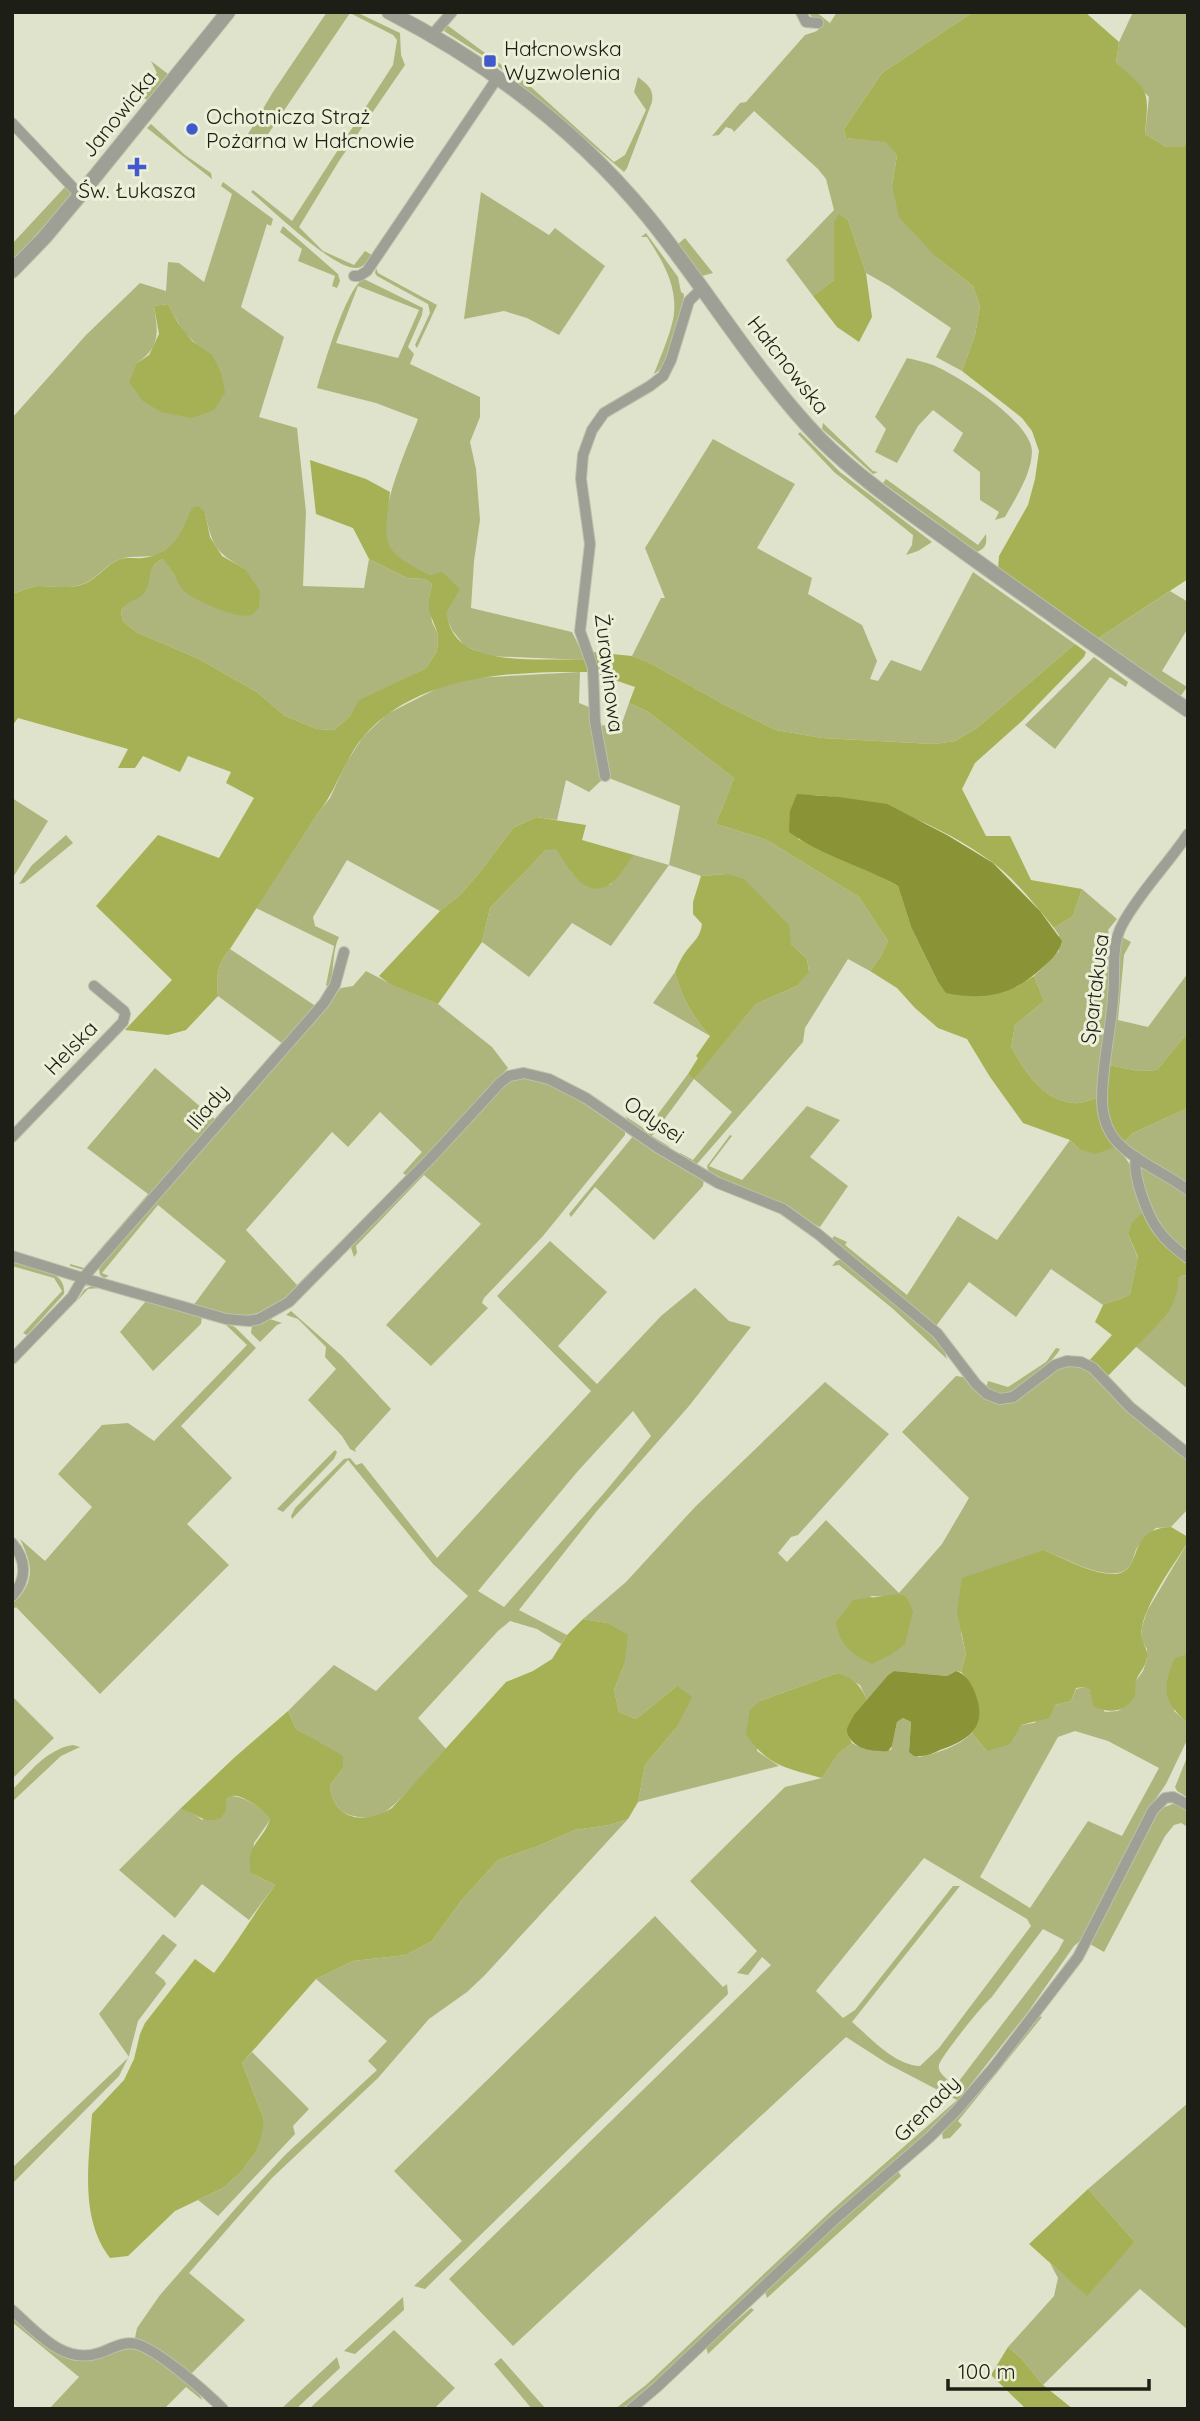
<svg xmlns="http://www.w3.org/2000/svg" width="1200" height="2421" font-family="Quicksand,sans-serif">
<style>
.green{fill:#adb57d;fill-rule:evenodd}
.forest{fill:#a6b055}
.water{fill:#8a9336}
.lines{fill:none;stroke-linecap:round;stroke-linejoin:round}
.minor-casing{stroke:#bcc0aa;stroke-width:12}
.tertiary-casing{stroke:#bcc0aa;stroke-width:16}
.minor{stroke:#9e9f95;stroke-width:10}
.tertiary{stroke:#9e9f95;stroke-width:14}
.poi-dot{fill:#4259cc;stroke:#edf0d8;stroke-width:2.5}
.labels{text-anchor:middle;stroke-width:6;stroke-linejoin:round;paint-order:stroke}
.poi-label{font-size:21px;fill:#1d1e16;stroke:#edf0d8;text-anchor:start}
.street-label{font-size:21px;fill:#1d1e16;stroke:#edf0d8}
</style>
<rect width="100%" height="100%" fill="#dfe3cb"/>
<path class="green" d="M327,12H356L400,33L401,55L405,65L339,161L299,227L323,251L354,265L365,251L372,255C367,261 364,268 356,268C333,269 270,208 251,192L253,190L292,221L393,65L397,40L393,35L350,13L258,149L244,141L273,92Z
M808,12H816L830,23L837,12H973L882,73L844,129L846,138L886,141L897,156L892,185L936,257L973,286L980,306L975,335L962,371L936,357L951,328L889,286L866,273L848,220L840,215L834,223V280L813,296L786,260L834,210L826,179L818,169L754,111L734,132L732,129L726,127L719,135L712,136L740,103L746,102L805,35C814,32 820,32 822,22L813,18Z
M1133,12H1188V140L1183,147H1166L1145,134L1149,97L1116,63L1119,42Z
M447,25L530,86L614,162L625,155L646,110L634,92L638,77C648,85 654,89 652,102L627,168L624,172L493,62L444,31Z
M151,61L168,74L147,100L136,91H141L157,73Z
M151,124L185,155L211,173L212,179L147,128Z
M223,182L273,219L271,226L267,224L241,307L284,337L259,417L297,428L306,512L303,586L364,588L369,559L407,578L425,579L432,584L429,598L432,622L438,634L437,651L426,668L360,700L350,716L334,730L317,729L285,716L257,692L199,659L136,632L123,621L121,612L126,603C156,591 141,571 162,559L169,564L175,577L245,569C215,552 212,546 205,512C193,523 171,551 158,555C146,558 132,555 121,559C105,564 96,581 80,585C66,589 52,586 38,586C29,587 20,592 12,594V418L86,335L140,283L166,291L168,262L179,263L204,282L232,194L221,186ZM168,304C175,317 182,332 194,342C207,354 211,355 221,372L137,363C161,347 158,332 154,306Z
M65,187L71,193L70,197L12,262V244Z
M481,192L549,235L555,228L605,266L559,335L527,318L504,311L464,319Z
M283,226L338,274L340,281L337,288L332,286L335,276L298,261L302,249L280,232Z
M646,233L678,277L681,292L684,294C683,311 670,368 654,374C659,361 673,328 674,313C677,285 662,260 647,237H641Z
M685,238L713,273L702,276L678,244Z
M376,268L378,273L437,305L417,348L415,345L430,313L428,304L377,276L375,273Z
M364,279L423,308L422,315L408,347L414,354L410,364L480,397V417L470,442L476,469L480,520L474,561L471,608L572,632L586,660L487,656L464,645L452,630L431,575C417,569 399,562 390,549C372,524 408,446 418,419L376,403L317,388C323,368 347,285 364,279ZM358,286L419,310L398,358L336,343Z
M907,358C916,360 925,362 933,365C959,376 1032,422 1032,452C1031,475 1016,497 1005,517L995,520L999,512L980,500V472L953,451L963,433L933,410L918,426L897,463L875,452L886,429L875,417Z
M823,423L873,471L878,472L873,474L822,429Z
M800,432L840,472L932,542L918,551L906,555L912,545L913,535L834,472L798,434Z
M713,439L795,484L757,548L812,578L808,594L862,625L877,661L870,679L878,681L891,660L921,671L973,572L1075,644L977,728L955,741L934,744L822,738L776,730L725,705L650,663L632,656L661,598H665L645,548Z
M886,479L978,545L986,534C987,544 986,548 977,552L883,483Z
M1170,591L1188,602V628L1162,671L1187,687L1180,697L1097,639Z
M1094,657L1128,682L1126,687L1110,677L1055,749L1025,725Z
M580,672L579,703L589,707L603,779L589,792L566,780L557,820L536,817L513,828L479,873L460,895L440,911L347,860L313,917L315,926L339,937C332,951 334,972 330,988L326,985L334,946L256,908L318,813L330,798L346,763L363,737L387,714L440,687L473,678Z
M629,703L647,711L734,778L716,824L767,840L859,897L888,941L881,956L870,971L848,959L805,1028L803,1042L697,1164H691L678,1157L680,1153L693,1160L732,1112L694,1079L652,1136L670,1147L667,1149L630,1123L625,1116L646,1130L688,1074L694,1078L756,1004L797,986L809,971L807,959L791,944L727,874L701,876L669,865L611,946L572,923L529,977L482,942L490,908L546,850L556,848L573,874L610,885L634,855L669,865L680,806L609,778L599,726L622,723Z
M12,798L48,821L12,879Z
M66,835L73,843L24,883L19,884L32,865Z
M1082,889L1117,919L1108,930C1120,972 1105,1052 1100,1097C1092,1099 1082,1104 1073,1103C1042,1100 1025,1071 1011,1047L1015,1025L1044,1001L1034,976L1059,951V935L1054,928L1073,916Z
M1122,937L1131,942L1124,955L1118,1020L1148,1027L1188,973V1032L1157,1070L1139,1071L1108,1065L1117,969Z
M230,949L317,1007L283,1044L218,996C216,977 217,964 230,949Z
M366,971L391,984L438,1004L492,1047L508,1068L408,1177L403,1173L422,1152L380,1112L348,1147L332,1132L246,1230L297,1285L328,1254L330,1257C299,1288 272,1322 225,1315C214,1313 203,1309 193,1306L226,1261L158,1205L102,1273L109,1276L104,1278L100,1275L99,1269L102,1265L184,1167L341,988L353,986Z
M675,972C681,996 693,1017 710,1036L653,1003Z
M155,1068L216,1120L84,1270L70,1266V1264L84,1268L148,1194L87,1148Z
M526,1077L562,1088L625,1131V1135L543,1236L484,1298L482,1303L488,1308L431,1366L386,1325L481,1224L424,1175L356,1246L357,1253L354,1257L351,1248L353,1244L500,1088L512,1080Z
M807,1106L840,1120L810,1157L848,1186L820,1227L715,1177L708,1170L707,1166L730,1135L732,1136L709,1166L742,1180Z
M1188,1108V1187L1122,1144L1133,1133Z
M634,1135L704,1179L703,1186L654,1240L595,1187L571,1217L569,1214Z
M1070,1140L1079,1149L1118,1146L1130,1165L1145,1210L1128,1234L1138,1258L1130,1294C1122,1300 1112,1300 1103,1305L1051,1269L1016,1317L969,1282L936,1326L831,1240L834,1236L847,1242L845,1245L907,1295L958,1216L997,1240Z
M1141,1166L1188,1194V1254L1159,1226L1139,1173Z
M550,1241L607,1292L558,1346L597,1384L661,1316L695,1288L729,1321L751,1327L689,1406L596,1512L519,1610L567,1635L561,1644L537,1629L510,1621L498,1631L418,1718L446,1749C431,1764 396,1808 380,1815C372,1819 363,1818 354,1816C338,1814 331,1799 330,1785L343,1768L311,1738L296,1729L288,1711L334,1665L376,1691L468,1596L433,1564L348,1460L292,1519L291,1516L295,1508L344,1459L350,1458L356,1465L362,1463L437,1558L591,1391L497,1296ZM633,1411L651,1436L605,1492L504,1607L478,1591L578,1471Z
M843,1259L935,1337L943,1347L947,1359L892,1308L839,1265L832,1266L836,1261Z
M12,1261C30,1266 67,1269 64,1294L27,1335L23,1333L62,1291L54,1278L12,1266Z
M1183,1275L1188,1276V1389L1135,1346L1167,1315L1178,1279Z
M91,1286H100L202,1316L201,1324L153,1371L120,1332L146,1301L100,1288L88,1289L77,1301L84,1290Z
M291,1311L342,1356L391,1409L355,1449L356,1452L350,1449L342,1436L308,1400L336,1369L325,1357L326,1347L298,1319L286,1315Z
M270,1319L282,1323L277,1325L260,1342L251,1333L252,1325Z
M224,1323L235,1327L256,1348L181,1426L232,1478L187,1524L229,1565L100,1694L16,1607L12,1610C12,1603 15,1601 20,1596C36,1576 30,1560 20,1539L45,1561L92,1507L58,1474L102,1425L128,1423L154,1441L247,1345Z
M1056,1348L1060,1349C1055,1360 1019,1391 1007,1394C999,1396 993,1392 986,1388L988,1381L1008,1387L1046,1362Z
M1070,1365L1086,1368L1188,1457V1509L1171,1527L1156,1528C1150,1534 1141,1541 1137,1548C1133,1555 1134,1562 1128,1568C1111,1585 1062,1557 1044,1550L961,1633L966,1654L961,1672L956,1671L947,1676L894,1671L888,1675L867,1700L860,1685L837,1673L760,1701L757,1751L779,1766L638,1802L645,1765L676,1728L677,1686L636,1719L619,1712L614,1690L624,1665L607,1623L583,1619L626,1582L695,1507L825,1382L889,1434L798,1535L791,1537L778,1553L787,1562L826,1520L899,1593L942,1544L969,1498L902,1432L956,1376L963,1377L1000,1403C1025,1403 1034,1381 1053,1371C1058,1368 1065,1367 1070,1365ZM870,1596L907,1597L912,1611L908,1625Z
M335,1450L337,1452L334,1459L283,1512L277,1509Z
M1188,1542V1654H1186L1174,1711L1188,1723V1738L1166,1784L1144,1816L1086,1936L1074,1946L1028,2012L957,2102L915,2144L829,2217L666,2372L622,2409H615L646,2385L832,2210L957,2100L888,2064L846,2037L513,2346L449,2279L771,1965L762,1957L748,1975L737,1973L757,1951L690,1881L785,1787L822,1778L838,1754L852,1743L858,1746L891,1750L897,1722L903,1718L911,1722L909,1752L919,1757C938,1753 959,1746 972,1733L987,1751L1021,1725L1034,1723L1055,1705L1071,1701L1076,1689L1084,1687L1090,1690L1105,1712L1118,1711L1129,1704L1135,1682L1143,1671L1147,1659V1649L1141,1640L1142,1627L1147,1611ZM1075,1731L1108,1741L1159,1768L1122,1836L1088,1821L1030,1908L980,1877L1058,1737ZM924,1858L1027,1919L1031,1926L939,2048L920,2066C894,2065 871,2038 852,2022L960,1886H953L855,2010L843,2018L816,1991ZM1043,1929L1064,1940L1058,1951L959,2081L951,2083C946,2078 937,2072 939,2065C940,2058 983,2004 991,1998Z
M12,1696L54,1738L12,1779Z
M73,1745L80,1747L61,1756L12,1802V1790C30,1772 47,1749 73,1745Z
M1188,1755V1798L1177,1791L1175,1787Z
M231,1796C244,1796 265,1809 270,1820L254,1843L251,1873L275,1885L249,1920L202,1884L175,1918L119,1870L180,1809L189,1810L202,1820Z
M1175,1803L1188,1810V1827L1181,1823L1174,1825L1165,1836L1104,1952L1090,1944L1156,1815L1162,1808Z
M628,1819L484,1976L467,1992L429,2019L378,2078L272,2178L189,2273L245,2320L189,2376L158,2351L135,2338L137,2328L160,2295L243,2200L286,2154L377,2070L368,2061L387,2041L316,1979L353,1961L406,1955L432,1941L461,1901L498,1860L538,1846L575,1830L609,1825Z
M655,1916L723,1987L727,1984L728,1994L425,2289L414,2286L462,2241L394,2171Z
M163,1934L177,1945L155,1973L164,1980L166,1984L138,2021L129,2056L119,2076L12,2184V2168L129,2057L99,2014Z
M1039,2016L1042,2017L958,2121L962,2125L950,2138L943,2139L942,2134L945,2130Z
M252,2052L309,2109L293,2126L295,2134L218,2216L198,2200L223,2188L241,2172L255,2153L264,2120L242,2063Z
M1188,2103V2330L1140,2289L1043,2385L1021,2358L1008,2347L1054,2296L1058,2278L1050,2263L1087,2295L1135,2242L1088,2189Z
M898,2171L901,2176L767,2298L765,2292C808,2250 852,2210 898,2171Z
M403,2297L404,2310L355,2354L344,2351Z
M751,2308L754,2310L708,2354L706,2347Z
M12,2317C29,2331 48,2352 69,2359C94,2368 114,2344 138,2350C151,2353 164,2366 175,2374C184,2381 199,2389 202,2400L186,2387L164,2409H49L79,2377L12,2322Z
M394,2330L455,2388L434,2409H309Z
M337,2357L340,2368L296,2409H281Z
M501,2358L546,2409H532L494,2364Z"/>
<path class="forest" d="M973,12H1085L1119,42L1116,63C1150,92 1149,89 1145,134L1166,147H1183L1188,140V579L1097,639L998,569L999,556L1028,505L1035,479L1039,451L1032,431L1022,418L962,371L975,335L980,306L973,286L936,257L899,217L892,185L897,156L886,142L846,138L844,129L882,73Z
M839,214L848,220L866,273L872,317L859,342L837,327L813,296L834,280V222Z
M168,304L178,323L192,341L212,355L221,372L225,393L214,410L192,418L161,412L143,401L129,382L137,363L149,355L159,334L154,306Z
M310,460L366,479L390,492C384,544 379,551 431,575L442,572L460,589L446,613C448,618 449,624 451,629C470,669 549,657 586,660L588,672C511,671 418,675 364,736C344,759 337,790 318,813L230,949C217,964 216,977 218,996L186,1030L168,1035L125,1030L172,980L96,906L158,835L219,858L254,798L226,783L231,772L188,756L180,772L143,756L135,768H118L128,749L18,718L12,726V594C20,592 29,587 38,586C52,586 66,589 81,585C96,581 106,564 121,559C128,557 136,559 143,558C175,553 180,535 192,508L198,506L205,512L210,537L222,556L245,569L260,591L259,608C256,610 254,614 251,615C239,620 193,600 184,591C175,581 173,567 162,559C144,569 154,583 143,594C135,603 128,598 121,612L123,621L136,632L199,659L257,692L285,716L317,729L334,730L350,716L359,700L426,668L437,651L438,634L429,611V598L432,584L425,579L407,578L369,559L353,528L316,514Z
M1075,644L1086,652L1084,657L1022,721L975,763L962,789L986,836H1010L1031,880L1082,889L1073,916L1054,928C1038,908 1013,877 992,862C937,822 866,793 797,795L798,839L877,875L898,886L911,927L937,980L1016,987L1034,976L1044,1001L1015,1025L1011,1047C1025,1071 1042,1100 1073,1103C1082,1104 1092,1099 1100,1097L1118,1146L1095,1154L1079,1149L1070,1140L1023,1123L990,1077L967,1039L938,1028L915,1008L897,988L870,971L881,956L888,941L859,897L767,840L716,824L734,778L647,711L629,703L635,687L600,675L592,652L632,656L650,663L725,705L776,730L822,738L934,744L955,741L977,728Z
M536,817L586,825L582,840L634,855C627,864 618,879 609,885C584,900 567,865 556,849L546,850L490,908L482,942L438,1004L390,984L379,976L440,911L460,895L479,873L513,828Z
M727,874L744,879L789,925L791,944L807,959L809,972L797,986L756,1004L694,1079L688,1074L698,1058L696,1056L710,1036C693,1017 681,996 675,972C678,965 682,956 687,950C695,940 700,937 702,924L693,914V902L701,876Z
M1188,1032V1108L1133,1133L1122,1144C1101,1123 1107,1091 1108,1065L1139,1071L1157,1070Z
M1145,1210L1188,1261V1276L1183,1275L1178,1279C1179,1293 1173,1303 1167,1315L1106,1378L1088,1362L1112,1335L1095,1322L1103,1305C1112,1300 1122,1300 1130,1294L1138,1257L1128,1234L1132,1223Z
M1171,1527L1188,1537V1542C1174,1564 1157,1587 1147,1611C1143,1620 1139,1634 1143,1642C1145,1648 1148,1650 1147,1657C1146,1667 1139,1672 1136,1681C1134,1686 1137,1692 1134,1697C1125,1714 1107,1713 1093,1706L1090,1690L1084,1687L1076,1688L1071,1701L1055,1705L1049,1718L1021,1725L1010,1744L987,1751L972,1733C985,1713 977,1688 961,1672L966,1654L957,1612L962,1578L1044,1550C1065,1559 1089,1573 1112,1574C1146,1575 1123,1529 1171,1527Z
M899,1594L907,1597L913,1611L905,1644L892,1654L872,1664C853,1655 839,1645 836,1622L853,1600Z
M583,1619L607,1623L628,1635L624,1665L614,1690L619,1712L636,1719L677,1686L692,1697L676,1728L645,1765L638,1802L628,1819L609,1825L575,1830L538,1846L498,1860L461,1901L432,1941L406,1955L353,1961L316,1979L242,2063L264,2120L261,2138L255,2153L241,2172L223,2188L175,2211L128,2256L110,2258C79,2218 89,2161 92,2114L124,2080L134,2059L140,2034L145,2023L195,1959L214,1973C236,1944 254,1914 275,1885L251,1873C245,1845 261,1843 270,1820C266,1811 247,1798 237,1796C231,1795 230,1797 226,1800V1810L221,1818C201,1825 198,1812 180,1809L235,1757L288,1711L296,1729L343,1756V1768L330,1785C333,1821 365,1825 392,1808L506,1682L533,1671L552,1659L567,1635Z
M1188,1654V1723C1162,1702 1162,1687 1175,1658Z
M837,1673C853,1678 860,1684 867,1700L847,1728V1733L852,1743L838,1754L822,1778C787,1768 767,1766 746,1734L750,1710L760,1701Z
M1088,2189L1135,2242L1087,2296L1029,2244Z
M1008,2347L1021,2358L1043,2385L1073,2409H1026L991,2375Z"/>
<path class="water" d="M797,794L839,797L887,804L947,835L993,863L1040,911L1062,941C1059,953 1052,959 1043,967C1014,995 985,1001 946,993L937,980L911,927L898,886C863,866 822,856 789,832L790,811Z
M894,1671L947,1676L956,1671C965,1674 970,1681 974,1690C989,1726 971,1739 940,1750C932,1754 924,1757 914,1756L909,1752L911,1722L903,1718L897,1722L892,1746L888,1751C872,1752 853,1749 847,1733V1728L854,1715L888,1675Z"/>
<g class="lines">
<defs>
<path id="minor" d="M801,12L806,22L818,23
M432,35L452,12
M12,123L80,195
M354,276H359L367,271L498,77
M605,776L595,722L593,668L580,631L590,544L581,479L583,455L592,430L604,413L650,386L663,376L671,360L689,301L702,288
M1188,834C1168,864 1139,893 1122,925C1110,948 1116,973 1113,998C1111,1031 1102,1065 1102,1099C1102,1111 1105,1124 1111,1134C1125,1157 1166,1173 1188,1190
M344,952L335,985L324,1003L83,1278L226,1319L249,1321L259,1319L289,1302L430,1159L500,1083L509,1076L524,1073L549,1079L586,1098L657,1147L718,1183L783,1209L818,1234L937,1333L976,1384L987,1394L1000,1399L1013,1397L1055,1365L1067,1361L1081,1362L1093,1368L1130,1407L1188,1454
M12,1137L123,1022L125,1014L124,1011L94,986
M1136,1157C1132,1175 1148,1217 1159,1231C1167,1242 1177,1250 1188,1258
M12,1256L83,1278L72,1297L12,1359
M12,1543C27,1560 27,1580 12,1596
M12,2310C37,2332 63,2365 99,2353C111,2349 123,2341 136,2344C157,2349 206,2392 223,2409
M631,2409L657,2387L833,2221L930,2137L956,2111L993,2068L1078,1957L1153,1810L1165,1798L1173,1797L1188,1805"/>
<path id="tertiary" d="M389,12C488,63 578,131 649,218C706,288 757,374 820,439C863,482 915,516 964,552C1038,605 1112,658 1188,710
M12,271L44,238L80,195L228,12"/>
</defs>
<use href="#minor" class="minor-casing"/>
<use href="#tertiary" class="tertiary-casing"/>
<use href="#minor" class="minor"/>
<use href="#tertiary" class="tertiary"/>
</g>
<g class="poi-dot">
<rect x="483" y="54" width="14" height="14" rx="3.5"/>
<circle cx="192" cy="129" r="7"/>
<path d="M133.5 156.5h7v7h7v7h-7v7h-7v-7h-7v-7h7z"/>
</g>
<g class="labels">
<g class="poi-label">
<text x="504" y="56">Hałcnowska<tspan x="504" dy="24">Wyzwolenia</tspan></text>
<text x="206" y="124">Ochotnicza Straż<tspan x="206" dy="24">Pożarna w Hałcnowie</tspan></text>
<text x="137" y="198" text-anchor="middle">Św. Łukasza</text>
</g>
<g class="street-label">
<text transform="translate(119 114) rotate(-51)" y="7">Janowicka</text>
<text transform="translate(788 365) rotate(52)" y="7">Hałcnowska</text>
<text transform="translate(609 673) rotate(83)" y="7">Żurawinowa</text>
<text transform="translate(1095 989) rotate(-83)" y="7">Spartakusa</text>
<text transform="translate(71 1048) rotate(-46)" y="7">Helska</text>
<text transform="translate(208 1107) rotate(-49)" y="7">Iliady</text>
<text transform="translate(654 1120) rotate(34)" y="7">Odysei</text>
<text transform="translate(927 2109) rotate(-45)" y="7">Grenady</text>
</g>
</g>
<rect width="1200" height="2421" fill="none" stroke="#1d1e16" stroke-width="28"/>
<path d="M948 2379v10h201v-10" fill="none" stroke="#1d1e16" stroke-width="3.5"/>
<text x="958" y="2379" font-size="21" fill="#1d1e16" stroke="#edf0d8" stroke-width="5" paint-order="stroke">100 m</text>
</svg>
